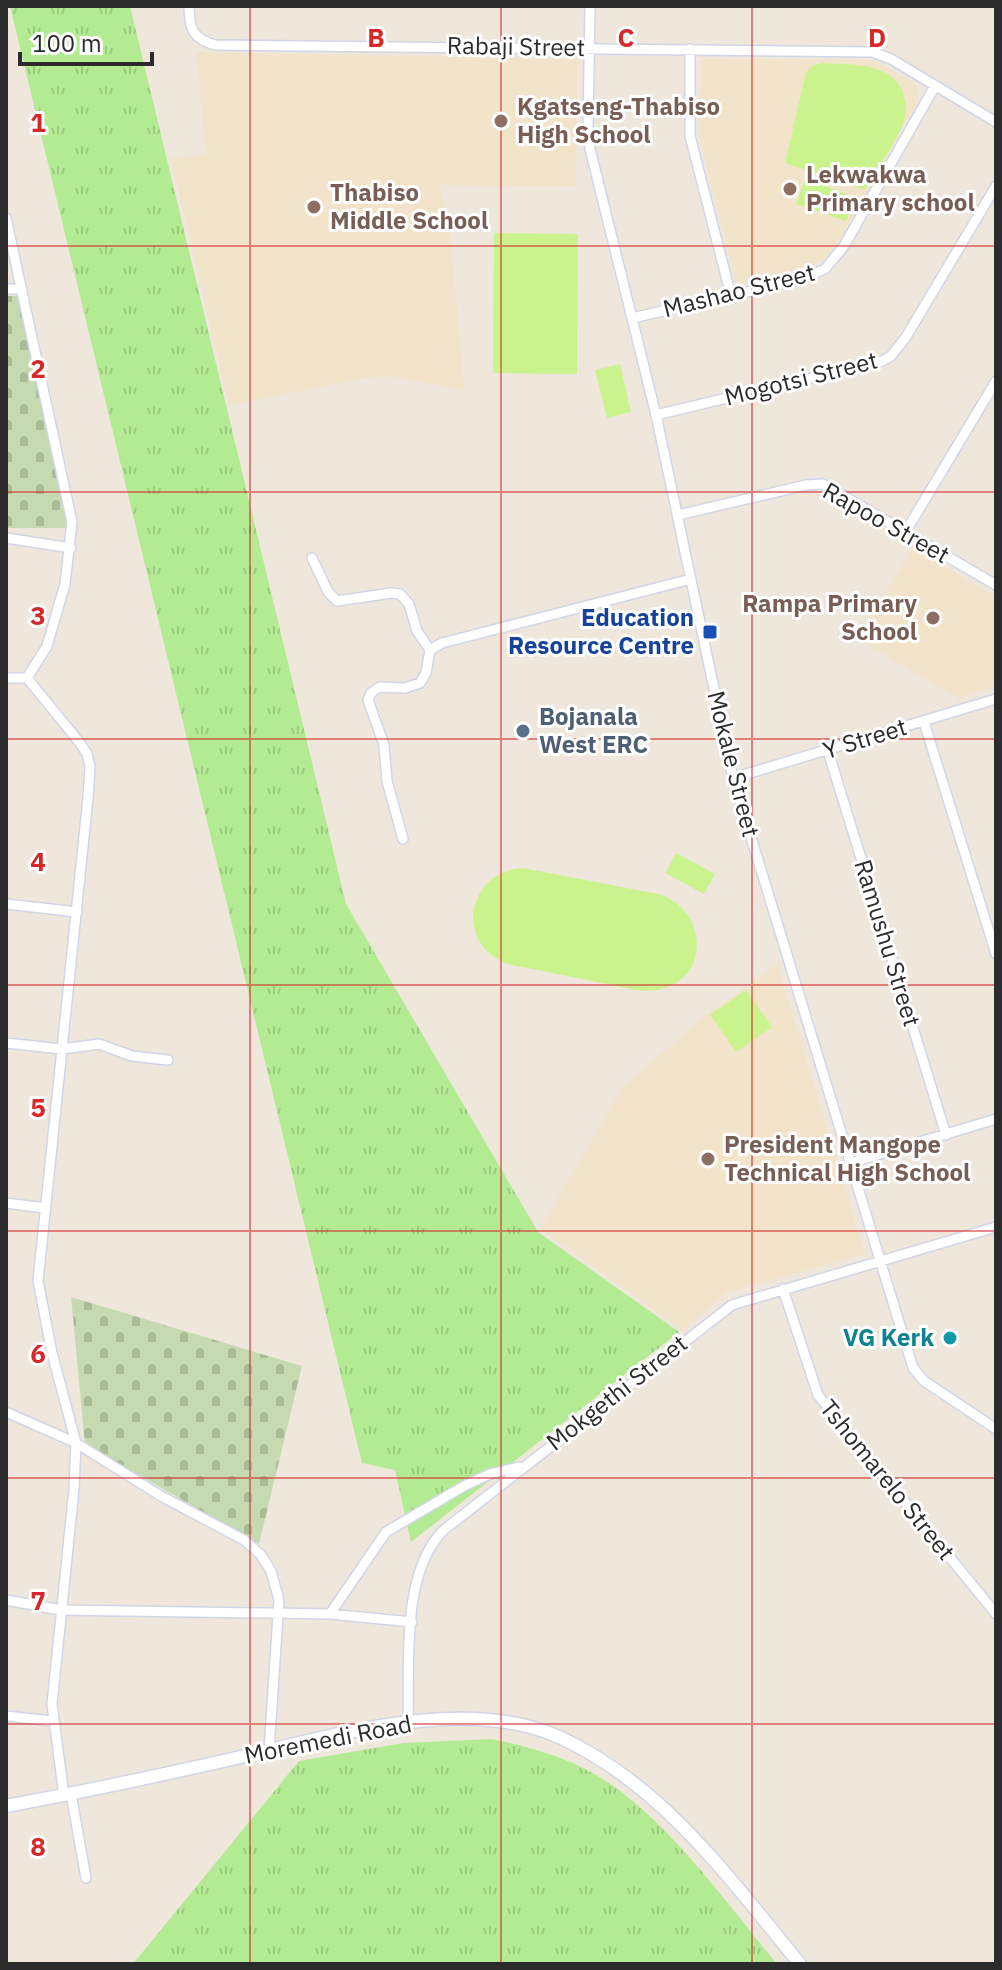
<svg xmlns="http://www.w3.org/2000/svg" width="1002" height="1970" font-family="'IBM Plex Sans',sans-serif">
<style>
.education{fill:#f2e4ca}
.grass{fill:url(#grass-tufts)}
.cemetery{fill:url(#cemetery-stones)}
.pitch{fill:#caf38e}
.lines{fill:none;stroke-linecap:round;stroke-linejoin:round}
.street-casing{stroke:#d1d6e6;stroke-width:12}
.secondary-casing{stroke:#d1d6e6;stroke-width:15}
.street{stroke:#fff;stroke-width:9}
.secondary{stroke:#fff;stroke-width:12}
.grid{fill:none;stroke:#d62828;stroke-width:2;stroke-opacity:0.55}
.education-dot{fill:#8d6e63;stroke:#fff;stroke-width:3}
.transit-dot{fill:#1a4fb4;stroke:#fff;stroke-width:3}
.service-dot{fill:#5c6f8a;stroke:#fff;stroke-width:3}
.culture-dot{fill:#0f9aa8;stroke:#fff;stroke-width:3}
.labels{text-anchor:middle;stroke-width:6;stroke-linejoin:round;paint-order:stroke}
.street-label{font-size:24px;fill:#2b2b2b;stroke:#fff}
.education-label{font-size:24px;font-weight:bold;fill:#785e54;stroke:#fff;text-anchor:start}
.transit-label{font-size:24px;font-weight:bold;fill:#164399;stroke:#fff;text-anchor:end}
.service-label{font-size:24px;font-weight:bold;fill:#4e5e75;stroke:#fff;text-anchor:start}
.culture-label{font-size:24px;font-weight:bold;fill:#0d838f;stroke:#fff;text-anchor:end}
.grid-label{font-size:26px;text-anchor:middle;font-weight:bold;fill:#d62828;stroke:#fff;stroke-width:6;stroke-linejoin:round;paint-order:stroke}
</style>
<defs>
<pattern id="grass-tufts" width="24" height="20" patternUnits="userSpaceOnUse" patternTransform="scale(2)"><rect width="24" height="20" fill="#b3eb93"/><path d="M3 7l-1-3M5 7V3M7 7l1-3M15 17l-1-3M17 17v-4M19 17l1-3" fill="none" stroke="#9aca7f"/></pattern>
<pattern id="cemetery-stones" width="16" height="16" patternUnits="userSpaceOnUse" patternTransform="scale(2)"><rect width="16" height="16" fill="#c6dab1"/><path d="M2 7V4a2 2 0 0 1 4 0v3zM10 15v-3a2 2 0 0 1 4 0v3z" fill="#aabb98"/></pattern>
</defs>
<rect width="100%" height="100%" fill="#efe6dc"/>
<path class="education" d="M196,52L577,59L575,186L440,185L450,230L464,390L389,376L364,378L229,405L171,158L206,155Z
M702,59L874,60L917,86L918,100L839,241L827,256L814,265L737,285L699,137Z
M913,548L996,597V684L960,699L857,639Z
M777,964L865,1254L727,1292L682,1330L540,1229L621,1090L697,1022Z"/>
<path class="grass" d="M10,6H130L346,904L538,1232L679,1332L411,1542L395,1470L362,1463Z
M492,1739C529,1747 563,1756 596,1775C662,1812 728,1905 777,1964H133L299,1761L403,1743Z"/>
<path class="cemetery" d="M6,296H19L67,528H6Z
M71,1297L302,1366L259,1544L85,1444Z"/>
<path class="pitch" d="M822,63C852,65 898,61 905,100C906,106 907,113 905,119C899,137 876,172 865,190L785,163L806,72L813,66Z
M805,179L855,197L846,221L796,204Z
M494,233L578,234L577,374L493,373Z
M620,364L631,412L607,418L595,370Z
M676,853L715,874L704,894L665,873Z
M523,868L658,894C709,909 711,981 657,990C639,993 620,986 602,983C572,977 542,971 512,965C454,949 464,872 523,868Z
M746,990L772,1027L736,1052L710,1015Z"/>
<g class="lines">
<defs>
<path id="street" d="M189,6C189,28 193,40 216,45L872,52L891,59L996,122
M590,6L588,127L590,149L656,415L733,778L913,1368L924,1381L996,1429
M690,49V136L731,296
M6,218L72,522L65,584L47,646L27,678
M6,289H22
M632,318L800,280L825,269L844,246L935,86
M656,415L882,361L891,356L906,337L996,186
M678,515L806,485L823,484L996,585
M906,531L996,381
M6,538L71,548
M312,558L328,592L337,601L391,593L400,594L409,604L417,631L430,650
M6,678H27L80,743L87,754L90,766L88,798L38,1281L52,1353L76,1443L74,1489L52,1704L64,1796
M924,722L996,954
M828,751L946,1135
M733,778L996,699
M403,839L387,781L384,745L368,700L371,693L379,687L405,688L420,683L426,673L430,650L442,643L691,579
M6,904L77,912
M6,1043L62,1049L99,1044L132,1056L168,1060
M850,1163L996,1119
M6,1203L45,1208
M783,1289L818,1395L996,1614
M6,1412L76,1443L161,1496L244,1540L261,1555L271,1571L279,1600L269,1751
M6,1600L61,1610L330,1614L412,1622
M330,1614L386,1532L464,1486L490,1474L519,1467
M6,1716L53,1721
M408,1722C410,1665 400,1571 445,1529L732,1305L996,1227
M71,1794L86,1878"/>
<path id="secondary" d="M6,1806C82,1792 157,1776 232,1759C330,1737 463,1694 559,1737C662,1784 730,1879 800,1964"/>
</defs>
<use href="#street" class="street-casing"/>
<use href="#secondary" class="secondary-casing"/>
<use href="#street" class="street"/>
<use href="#secondary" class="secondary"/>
</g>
<path class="grid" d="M250,6V1964M501,6V1964M752,6V1964M6,246H996M6,492H996M6,739H996M6,985H996M6,1231H996M6,1478H996M6,1724H996"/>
<g class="education-dot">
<circle cx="501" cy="121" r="8"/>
<circle cx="790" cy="189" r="8"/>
<circle cx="314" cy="207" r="8"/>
<circle cx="933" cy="618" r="8"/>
<circle cx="708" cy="1159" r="8"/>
</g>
<rect class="transit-dot" x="702" y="624" width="16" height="16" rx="4"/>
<circle class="service-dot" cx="523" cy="731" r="8"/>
<circle class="culture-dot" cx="950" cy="1338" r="8"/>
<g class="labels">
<g class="street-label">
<text transform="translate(516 47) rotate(1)" y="8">Rabaji Street</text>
<text transform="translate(739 291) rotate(-14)" y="8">Mashao Street</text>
<text transform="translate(801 379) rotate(-14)" y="8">Mogotsi Street</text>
<text transform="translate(886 523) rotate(29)" y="8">Rapoo Street</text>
<text transform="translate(865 739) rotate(-17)" y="8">Y Street</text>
<text transform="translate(733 764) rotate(76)" y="8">Mokale Street</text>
<text transform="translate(887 943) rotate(73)" y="8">Ramushu Street</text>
<text transform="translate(617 1393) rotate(-38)" y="8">Mokgethi Street</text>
<text transform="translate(887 1480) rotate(51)" y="8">Tshomarelo Street</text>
<text transform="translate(328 1740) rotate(-11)" y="8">Moremedi Road</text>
</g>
<g class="education-label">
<text x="517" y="115">Kgatseng-Thabiso<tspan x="517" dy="28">High School</tspan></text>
<text x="806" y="183">Lekwakwa<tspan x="806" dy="28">Primary school</tspan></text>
<text x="330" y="201">Thabiso<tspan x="330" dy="28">Middle School</tspan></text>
<text x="917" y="612" text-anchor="end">Rampa Primary<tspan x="917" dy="28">School</tspan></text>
<text x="724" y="1153">President Mangope<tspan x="724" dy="28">Technical High School</tspan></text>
</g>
<g class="transit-label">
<text x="694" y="626">Education<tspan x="694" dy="28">Resource Centre</tspan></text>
</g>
<g class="service-label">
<text x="539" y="725">Bojanala<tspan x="539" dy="28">West ERC</tspan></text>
</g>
<g class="culture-label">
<text x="934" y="1346">VG Kerk</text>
</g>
</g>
<g class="grid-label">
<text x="376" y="47">B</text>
<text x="626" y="47">C</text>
<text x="877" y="47">D</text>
<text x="38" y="132">1</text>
<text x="38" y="378">2</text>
<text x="38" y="625">3</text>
<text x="38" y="871">4</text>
<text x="38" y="1117">5</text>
<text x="38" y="1363">6</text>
<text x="38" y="1610">7</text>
<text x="38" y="1856">8</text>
</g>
<rect width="1002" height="1970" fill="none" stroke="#2b2b2b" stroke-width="16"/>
<path d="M20 52v12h132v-12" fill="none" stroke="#2b2b2b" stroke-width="4"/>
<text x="32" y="52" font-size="24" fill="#2b2b2b" stroke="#ffffff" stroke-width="6" paint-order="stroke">100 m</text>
</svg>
